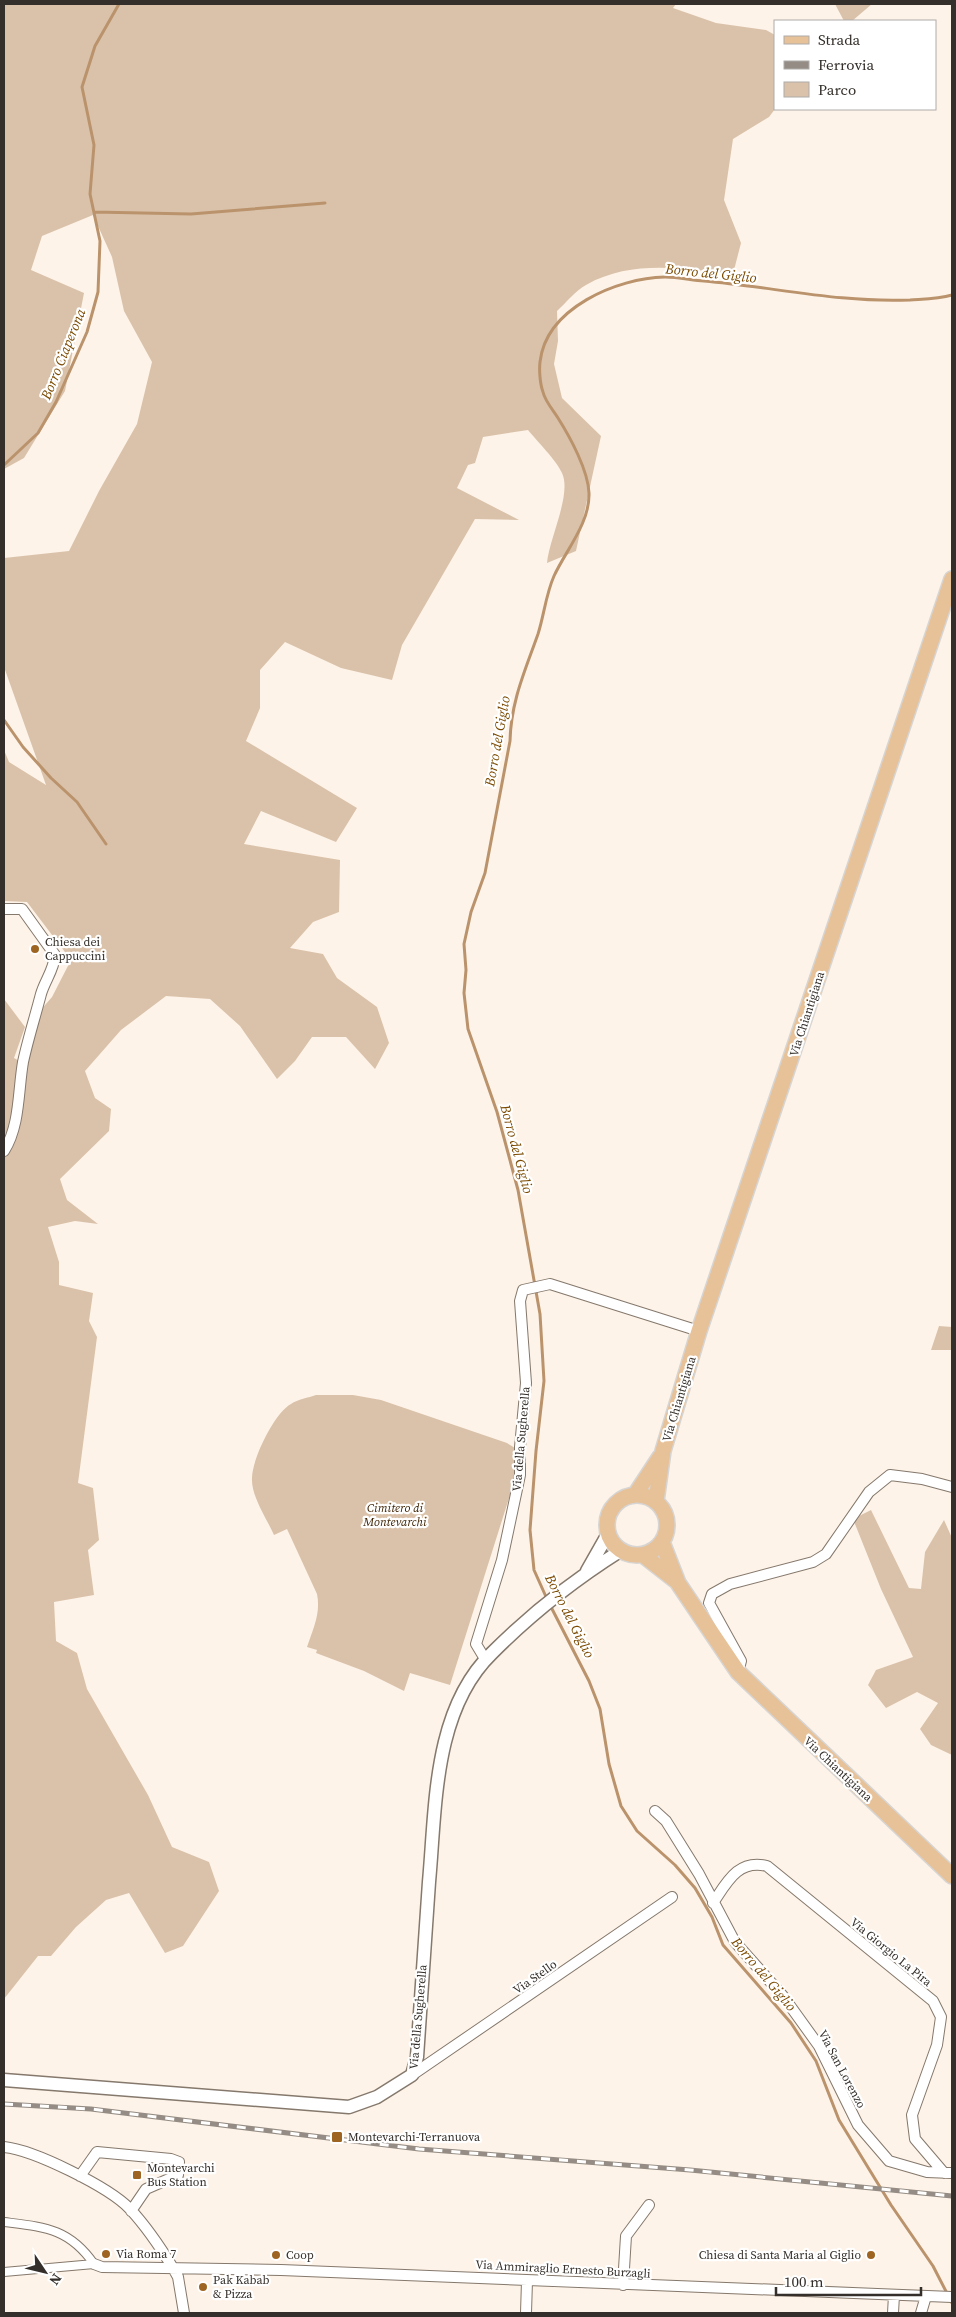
<svg xmlns="http://www.w3.org/2000/svg" width="956" height="2317" font-family="'Source Serif 4',serif">
<style>
.green{fill:#dac2aa}
.lines{fill:none;stroke-linecap:round;stroke-linejoin:round}
.stream{stroke:#ba936c;stroke-width:3}
.pedestrian-casing{stroke:#85786c;stroke-width:10}
.minor-casing{stroke:#85786c;stroke-width:12}
.tertiary-casing{stroke:#85786c;stroke-width:15}
.primary-casing{stroke:#d6d5d4;stroke-width:18}
.pedestrian{stroke:#fff;stroke-width:8}
.minor{stroke:#fff;stroke-width:10}
.tertiary{stroke:#fff;stroke-width:12}
.primary{stroke:#e7c197;stroke-width:15}
.rail-casing{stroke:#958d85;stroke-width:5}
.rail{stroke:#fff;stroke-width:3;stroke-dasharray:9;stroke-linecap:butt}
.poi-dot{fill:#9d6521;stroke:#fff;stroke-width:2}
.labels{text-anchor:middle;stroke-width:4.5;stroke-linejoin:round;paint-order:stroke}
.poi-label{font-size:12px;fill:#342f2a;stroke:#fff;text-anchor:start}
.street-label{font-size:12px;fill:#342f2a;stroke:#fff}
.park-label{font-size:12px;font-style:italic;fill:#3d2202;stroke:#fff}
.water-label{font-size:14px;font-style:italic;fill:#7b4a00;stroke:#fff}
</style>
<rect width="100%" height="100%" fill="#fef3e8"/>
<path class="green" d="M4,4H676L673,8L716,23L766,30L775,35V109L769,117L733,139L724,200L741,243L733,274C684,269 632,259 586,285C575,291 566,303 557,311L558,341L554,364L562,398L601,436L576,551L547,563C549,539 572,494 562,473C557,461 537,441 528,430L483,437L475,463L468,465L457,488L519,520L475,519L402,645L392,680L341,668L285,642L260,670V708L246,741L357,808L336,842L261,811L244,844L340,860L339,912L313,922L290,948L323,954L337,978L377,1007L389,1043L375,1069L346,1037H312L295,1061L277,1079L240,1026L210,999L166,996L121,1030L85,1071L95,1098L111,1109L109,1131L60,1179L67,1200L98,1224L75,1221L48,1227L59,1262V1285L93,1293L89,1321L97,1337L78,1483L93,1488L99,1540L88,1550L94,1595L54,1602L56,1641L77,1653L87,1689L148,1795L172,1847L209,1862L219,1891L183,1946L165,1953L129,1893L106,1900L76,1927L51,1956H38L4,1999V999L25,1027L14,1058L27,1065L39,1012L52,997L71,960L27,902L4,901V750L9,762L46,785L4,667V558L69,551L99,491L137,424L152,362L124,311L112,257L93,215L42,236L31,270L84,293L65,391L24,458L4,469Z
M835,4H872L852,21H844Z
M939,1326L952,1327V1350H931Z
M316,1395H353L381,1400L507,1443L515,1448L516,1476L450,1685L410,1673L404,1691L364,1671L316,1653L317,1650L307,1647C313,1629 321,1613 317,1594L287,1529L274,1535C267,1519 251,1496 252,1478C252,1459 275,1412 291,1404C298,1399 308,1398 316,1395Z
M871,1510L909,1588L921,1589L925,1552L944,1520L952,1538V1755L931,1745L920,1729L938,1703L917,1692L886,1708L868,1685L876,1670L913,1657L881,1589L853,1519Z"/>
<g class="lines">
<path class="stream" d="M94,212L191,214L325,203
M4,465L38,433L56,402L87,332L98,292L100,241L90,194L94,145L82,87L95,46L119,4
M4,720L23,747L51,778L77,802L106,844
M547,1599L534,1570L530,1530L536,1451L544,1381L540,1314L518,1190L497,1112L468,1029L464,993L466,970L464,944L471,912L485,873L510,741C511,701 525,671 538,634C544,615 546,594 554,576C566,550 590,523 589,493C588,470 570,437 558,418C553,410 545,401 543,392C540,384 539,370 540,362C546,308 617,278 665,277C678,277 691,280 704,281C773,287 840,303 910,300C924,299 938,299 952,295
M550,1605L589,1681L600,1709L609,1764L621,1806L637,1831L675,1865L695,1888L712,1917L723,1945L791,2023L816,2061L839,2120L891,2205L933,2266L952,2303"/>
<defs>
<path id="pedestrian" d="M4,2222C44,2227 69,2228 94,2264L4,2272"/>
<path id="minor" d="M4,909H22L55,955C54,970 45,980 41,994C35,1017 28,1039 23,1062C18,1091 20,1126 4,1151
M485,1659L476,1644L502,1560L520,1475V1447L526,1383L520,1301L523,1290L550,1284L699,1331
M738,1672L741,1661L709,1603L712,1594L730,1584L813,1562L826,1554L869,1492L890,1475L922,1479L952,1487
M655,1811L666,1821L699,1874L735,1942L783,1996L819,2046L858,2125L889,2161L927,2172L952,2173
M713,1903C727,1882 738,1859 767,1866L933,2001L941,2017L937,2045L912,2115L915,2139L944,2173
M412,2075L672,1897
M4,2147C34,2150 109,2187 130,2209C144,2224 162,2250 173,2268L178,2277L184,2313
M80,2176L97,2152L171,2159L179,2162L178,2175L146,2189L131,2211
M94,2264L102,2267L281,2270L952,2297
M623,2285L626,2236L649,2205
M526,2313L527,2281
M893,2313L894,2295
M921,2313L926,2296"/>
<path id="tertiary" d="M587,1571L608,1534
M4,2080L349,2107L377,2097L412,2075L417,2057C421,1999 425,1940 429,1882C436,1806 433,1710 492,1653C531,1614 574,1580 620,1551"/>
<path id="primary" d="M607 1525a30 30 0 1 1 60 0a30 30 0 1 1-60 0Z
M635,1495L660,1457
M656,1501L663,1451L699,1331L952,579
M662,1542L678,1583L738,1672L952,1876
M643,1555L675,1580"/>
</defs>
<use href="#pedestrian" class="pedestrian-casing"/>
<use href="#minor" class="minor-casing"/>
<use href="#tertiary" class="tertiary-casing"/>
<use href="#primary" class="primary-casing"/>
<use href="#pedestrian" class="pedestrian"/>
<use href="#minor" class="minor"/>
<use href="#tertiary" class="tertiary"/>
<use href="#primary" class="primary"/>
<defs>
<path id="rail" d="M4,2104L91,2109L419,2149L690,2170L952,2196"/>
</defs>
<use href="#rail" class="rail-casing"/>
<use href="#rail" class="rail"/>
</g>
<g class="poi-dot">
<circle cx="35" cy="949" r="5"/>
<rect x="331" y="2131" width="12" height="12" rx="2.5"/>
<rect x="132" y="2170" width="10" height="10" rx="2.5"/>
<circle cx="106" cy="2254" r="5"/>
<circle cx="276" cy="2255" r="5"/>
<circle cx="871" cy="2255" r="5"/>
<circle cx="203" cy="2287" r="5"/>
</g>
<g class="labels">
<g class="poi-label">
<text x="45" y="946">Chiesa dei<tspan x="45" dy="14">Cappuccini</tspan></text>
<text x="348" y="2141">Montevarchi-Terranuova</text>
<text x="147" y="2172">Montevarchi<tspan x="147" dy="14">Bus Station</tspan></text>
<text x="116" y="2258">Via Roma 7</text>
<text x="286" y="2259">Coop</text>
<text x="861" y="2259" text-anchor="end">Chiesa di Santa Maria al Giglio</text>
<text x="213" y="2284">Pak Kabab<tspan x="213" dy="14">&amp; Pizza</tspan></text>
</g>
<g class="street-label">
<text transform="translate(807 1014) rotate(-72)" y="4">Via Chiantigiana</text>
<text transform="translate(679 1399) rotate(-73)" y="4">Via Chiantigiana</text>
<text transform="translate(521 1439) rotate(-85)" y="4">Via della Sugherella</text>
<text transform="translate(838 1769) rotate(43)" y="4">Via Chiantigiana</text>
<text transform="translate(891 1952) rotate(39)" y="4">Via Giorgio La Pira</text>
<text transform="translate(535 1977) rotate(-35)" y="4">Via Stello</text>
<text transform="translate(418 2017) rotate(-85)" y="4">Via della Sugherella</text>
<text transform="translate(842 2069) rotate(62)" y="4">Via San Lorenzo</text>
<text transform="translate(563 2269) rotate(3)" y="4">Via Ammiraglio Ernesto Burzagli</text>
</g>
<g class="park-label">
<text x="395" y="1512">Cimitero di<tspan x="395" dy="14">Montevarchi</tspan></text>
</g>
<g class="water-label">
<text transform="translate(711 273) rotate(6)" y="5">Borro del Giglio</text>
<text transform="translate(63 354) rotate(-68)" y="5">Borro Ciaperona</text>
<text transform="translate(497 741) rotate(-80)" y="5">Borro del Giglio</text>
<text transform="translate(517 1149) rotate(75)" y="5">Borro del Giglio</text>
<text transform="translate(570 1616) rotate(63)" y="5">Borro del Giglio</text>
<text transform="translate(764 1974) rotate(50)" y="5">Borro del Giglio</text>
</g>
</g>
<rect width="956" height="2317" fill="none" stroke="#342f2a" stroke-width="10"/>
<rect x="774" y="20" width="162" height="90" fill="#ffffff" stroke="#aeacaa"/>
<rect x="784" y="36" width="25" height="8" fill="#e7c197" stroke="#aeacaa"/>
<text x="818" y="45" font-size="15" fill="#342f2a">Strada</text>
<rect x="784" y="61" width="25" height="8" fill="#958d85" stroke="#aeacaa"/>
<text x="818" y="70" font-size="15" fill="#342f2a">Ferrovia</text>
<rect x="784" y="82" width="25" height="15" fill="#dac2aa" stroke="#aeacaa"/>
<text x="818" y="95" font-size="15" fill="#342f2a">Parco</text>
<g transform="translate(45 2272) rotate(125)" stroke="#ffffff" stroke-width="4" paint-order="stroke">
<path d="M0-4L9 19L0 12L-9 19Z" fill="#342f2a"/>
<text y="-8" font-size="14" font-weight="bold" text-anchor="middle" fill="#342f2a">N</text>
</g>
<path d="M776 2287v8h145v-8" fill="none" stroke="#342f2a" stroke-width="2.5"/>
<text x="784" y="2287" font-size="15" fill="#342f2a" stroke="#ffffff" stroke-width="4" paint-order="stroke">100 m</text>
</svg>
